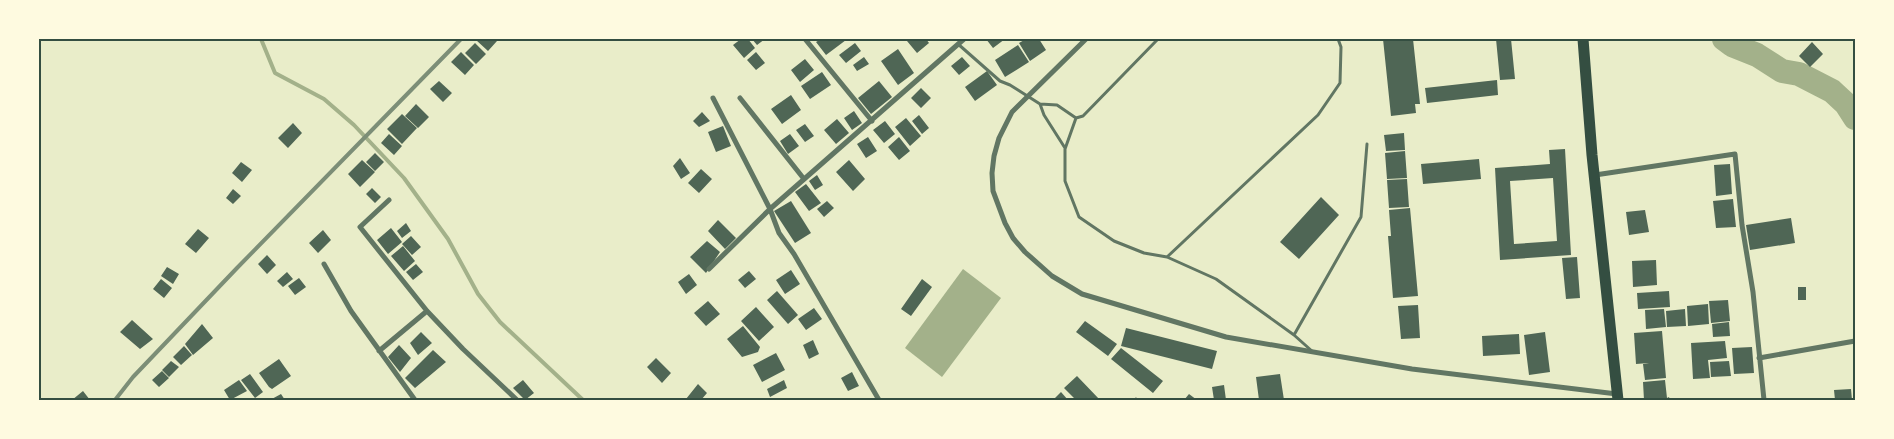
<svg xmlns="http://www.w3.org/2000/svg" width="1894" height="439" font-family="Spectral,serif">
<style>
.water{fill:#a3b18a}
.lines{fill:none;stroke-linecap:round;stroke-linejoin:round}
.stream{stroke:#a3b18a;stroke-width:4}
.river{stroke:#a3b18a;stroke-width:24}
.building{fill:#4f6655;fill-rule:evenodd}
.service{stroke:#617663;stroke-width:3}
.minor{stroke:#617663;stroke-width:5}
.trunk{stroke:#344e41;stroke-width:11}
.rail{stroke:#7c8e77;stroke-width:4}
.neatline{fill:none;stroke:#344e41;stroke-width:2}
</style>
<rect width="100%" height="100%" fill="#e9edc9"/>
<path class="water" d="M963,269L1001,298L942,377L905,348Z"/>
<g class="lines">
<path class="stream" d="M261,39L275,73L324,99L354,125L404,178L448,239L478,294L500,322L583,400"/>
<path class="river" d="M1724,39L1732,45L1757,55L1782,71L1799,74L1832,91L1846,104L1855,118"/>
</g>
<path class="building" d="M477,39H495L497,41L488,51L476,40Z
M741,39H748L755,48L744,58L733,45Z
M752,39H765L757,45Z
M821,39H845L846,40L826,55L816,42Z
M910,39H926L929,43L917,53L907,41Z
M986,39H1005L993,48Z
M1026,39H1039L1046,50L1030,61L1019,43Z
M1383,39H1413L1420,104H1415L1416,113L1391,116Z
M1496,39H1511L1515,79L1500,80Z
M1812,42L1823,54L1810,67L1799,56Z
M475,43L486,54L476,64L465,53Z
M855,43L861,51L846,63L839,55Z
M1018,45L1029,62L1005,77L995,60Z
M898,49L914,73L898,85L881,61Z
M461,52L474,65L465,75L451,62Z
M756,52L765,63L756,70L747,60Z
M864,57L869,64L857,71L853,65Z
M962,57L970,66L959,75L951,66Z
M805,59L814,70L800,82L791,70Z
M987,71L997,85L975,101L965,87Z
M822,72L831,85L810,99L801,86Z
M1497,80L1498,95L1427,103L1425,88Z
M439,81L452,93L443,102L430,89Z
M879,81L892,97L871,114L858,98Z
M921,88L931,98L921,108L911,98Z
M791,95L801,110L782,124L771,109Z
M416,104L429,117L418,128L405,116Z
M854,111L862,123L852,130L844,118Z
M702,112L710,121L699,127L693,121Z
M402,114L417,128L402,144L387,129Z
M919,115L929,128L922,134L912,121Z
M906,118L921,136L910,146L895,127Z
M837,119L849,133L836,144L824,130Z
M885,121L895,134L884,143L873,130Z
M293,123L302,133L288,148L278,138Z
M805,124L814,136L805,142L796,130Z
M723,126L731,146L716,152L708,132Z
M1404,133L1405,150L1386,151L1384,135Z
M389,134L402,146L394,155L381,143Z
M790,134L799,146L788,154L780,141Z
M868,137L877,151L866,158L857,144Z
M899,137L910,151L899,160L888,147Z
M1565,149L1571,255L1500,260L1495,168L1550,164L1549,150ZM1553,178L1557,241L1514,244L1510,181Z
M1405,151L1407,178L1387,179L1385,153Z
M375,153L384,162L375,171L366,162Z
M680,158L690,173L681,179L673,166Z
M1479,159L1481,179L1423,184L1421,164Z
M362,160L375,172L360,187L348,174Z
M849,160L865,179L853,191L836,172Z
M241,162L252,170L242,182L232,173Z
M1730,164L1732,194L1716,196L1714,165Z
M701,169L712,179L699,193L688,183Z
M817,175L823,185L815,190L809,181Z
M1407,179L1409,207L1389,208L1387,180Z
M806,184L821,203L809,211L795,192Z
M372,188L381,197L375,203L366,194Z
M233,189L241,196L233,204L226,198Z
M1321,197L1339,215L1299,259L1280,242Z
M1733,199L1736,227L1716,228L1713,201Z
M791,201L811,233L795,243L774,211Z
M827,201L834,208L824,217L817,209Z
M1410,208L1418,296L1393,298L1388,236H1391L1389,210Z
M1645,210L1649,232L1629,235L1626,212Z
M1791,218L1795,243L1750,250L1746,225Z
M718,220L736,238L725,249L708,231Z
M406,223L411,231L402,238L397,231Z
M391,228L402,242L388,254L377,240Z
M198,229L209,238L196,253L185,244Z
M323,230L331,240L318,253L309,243Z
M411,236L421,247L412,255L402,244Z
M707,241L720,252L706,273L690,257Z
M403,246L415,261L404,271L391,256Z
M267,255L276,265L267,274L258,264Z
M1577,257L1580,298L1566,299L1562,258Z
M1656,260L1657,285L1633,287L1632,261Z
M416,264L423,272L413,280L406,272Z
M167,267L179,274L173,284L161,276Z
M791,270L800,284L785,294L776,280Z
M749,271L756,279L745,288L738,280Z
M287,272L293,279L283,287L277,281Z
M689,274L697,285L686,294L678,282Z
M299,278L306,287L295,295L288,286Z
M161,279L172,288L164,298L153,289Z
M922,279L932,287L911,316L901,309Z
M1798,287H1806V300H1798Z
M777,291L798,315L788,324L767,300Z
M1669,291L1670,307L1638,309L1637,293Z
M1728,300L1730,321L1711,323L1709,301Z
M708,301L720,314L706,326L694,313Z
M1708,304L1709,324L1688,326L1687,306Z
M1418,305L1420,338L1401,339L1398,306Z
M756,307L774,327L759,341L741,321Z
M814,308L822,319L806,330L798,319Z
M1664,309L1666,327L1646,329L1645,310Z
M1685,309L1686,326L1667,327L1666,311Z
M132,320L153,339L140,349L120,332Z
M1085,321L1117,344L1108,356L1076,332Z
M1729,322L1730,336L1713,337L1712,324Z
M202,324L213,338L193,355L185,344Z
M743,326L760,347L758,352L742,357L727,339Z
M1126,328L1217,351L1212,369L1121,346Z
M1662,331L1666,378L1645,380L1643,364L1649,363L1636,364L1634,333Z
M421,332L432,343L418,355L410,343Z
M1545,332L1550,372L1529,375L1524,335Z
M1519,334L1520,354L1483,356L1482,336Z
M813,340L819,354L809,359L803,345Z
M1725,341L1727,358L1708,360L1710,378L1693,379L1691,343Z
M399,345L411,358L400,372L388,357Z
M184,346L192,355L181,365L173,357Z
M1752,347L1754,373L1734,374L1732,348Z
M1121,348L1163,381L1153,393L1111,359Z
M433,350L446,362L415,388L405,378Z
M776,353L785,370L762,382L753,365Z
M656,358L671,373L662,383L647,367Z
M279,359L291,376L272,389L269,387L259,373Z
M171,361L179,367L169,377L162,370Z
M1729,361L1731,376L1711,377L1710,362Z
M162,371L169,378L159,387L152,380Z
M852,372L859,386L848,391L841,378Z
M250,374L263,392L255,398L241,380Z
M1280,374L1284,400H1259L1256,377Z
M1077,376L1100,400H1076L1064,388Z
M239,380L247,391L230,400L224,390Z
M523,380L534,393L525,400L513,388Z
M784,380L787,388L770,397L767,389Z
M1665,380L1667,398L1669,397L1670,400H1644L1643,382Z
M698,384L707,393L701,400H687L686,399Z
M1224,385L1226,400H1214L1212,387Z
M1851,389L1852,400H1835L1834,390Z
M83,391L90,400H72Z
M1061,392L1068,400H1053Z
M281,394L285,400H270Z
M1189,394L1197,400H1184Z"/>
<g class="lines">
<path class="service" d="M958,44L1000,81L1010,85L1040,104L1044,115L1065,148
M1040,104L1057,105L1076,118L1083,116L1158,39
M1076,118L1065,149V181L1079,217L1114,241L1144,253L1167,257L1216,279L1294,335
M1167,257L1318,115L1340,83L1341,47L1338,39
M1313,352L1294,335L1361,217L1367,144
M1136,399L1138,400"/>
<path class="minor" d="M805,39L872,121
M1086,39L1012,112L999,138L994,156L992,173L993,191L1005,223L1013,238L1025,252L1052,276L1082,294L1226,337L1412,369L1617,394
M713,98L770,209L779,233L794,254L879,400
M740,98L804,179
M1595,175L1735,154L1742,225L1753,292L1764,400
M389,200L360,227L427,311L463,349L517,400
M324,264L351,311L415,400
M709,269L770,209L964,39
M379,351L427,311
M1759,358L1855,341"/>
<path class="trunk" d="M1583,39L1592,155L1618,400"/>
<path class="rail" d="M115,400L133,377L237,268L461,39"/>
</g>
<rect width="1894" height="439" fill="none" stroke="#fefae0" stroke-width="80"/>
<rect x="40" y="40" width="1814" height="359" class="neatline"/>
</svg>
